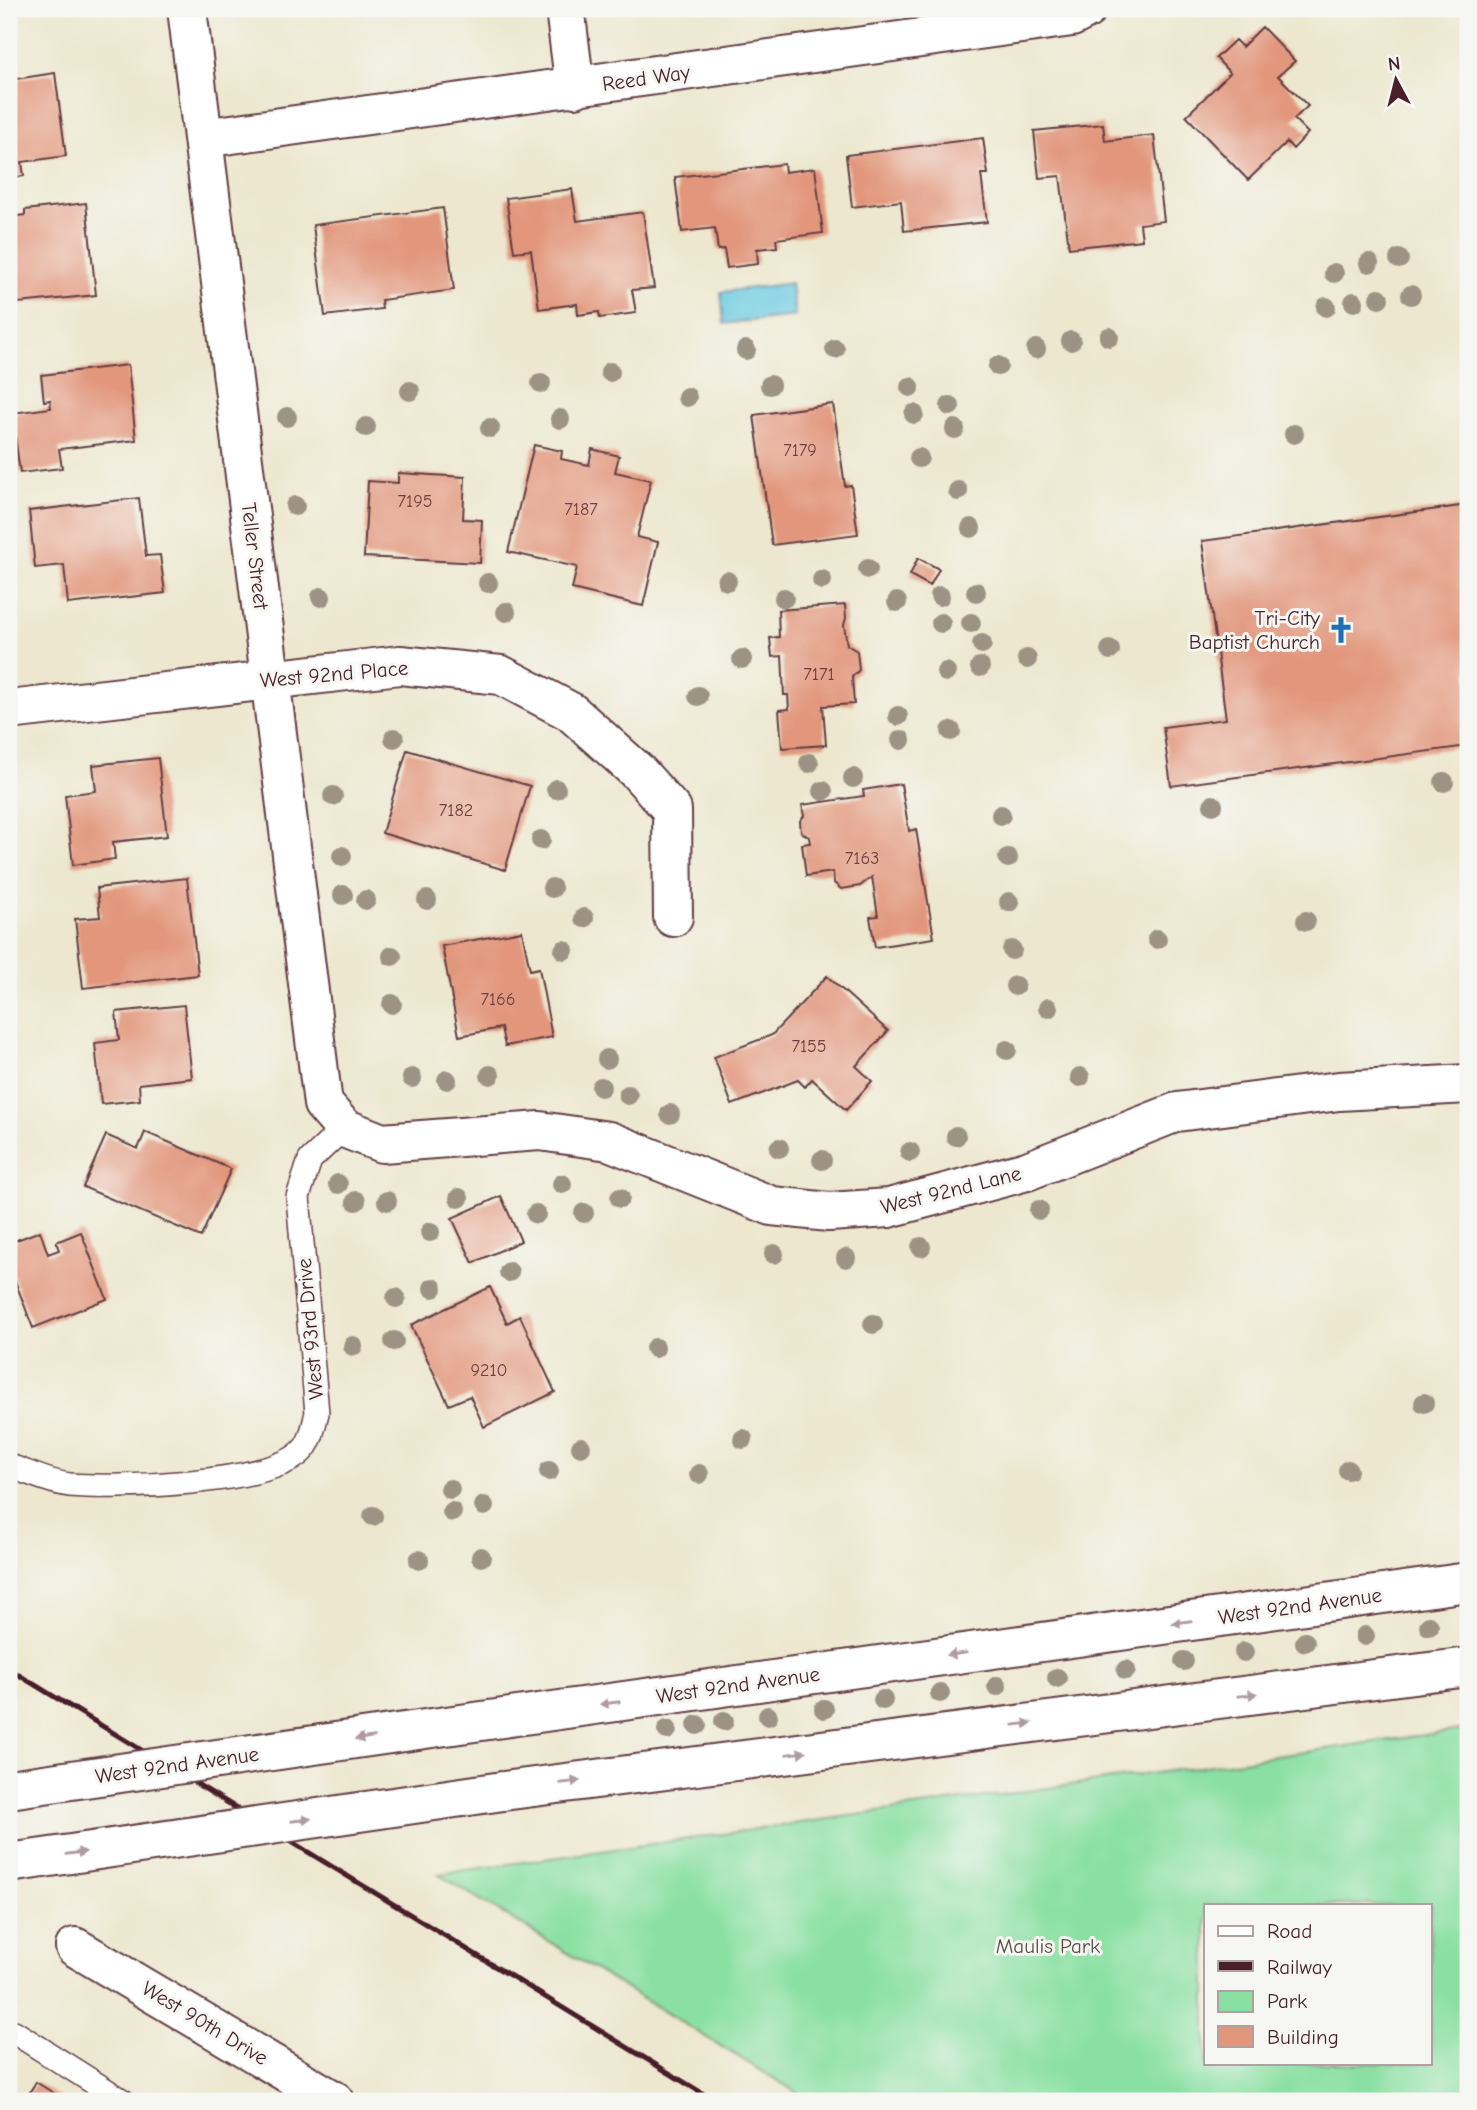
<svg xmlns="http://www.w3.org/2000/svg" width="1477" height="2110" font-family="'Comic Neue',sans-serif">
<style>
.green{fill:#8ae0a3;stroke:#6a8067;stroke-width:2;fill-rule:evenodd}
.water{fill:#61c8de;stroke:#567484;stroke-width:2}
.building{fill:#e2977d}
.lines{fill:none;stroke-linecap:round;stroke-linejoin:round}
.service-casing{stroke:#623d43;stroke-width:26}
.minor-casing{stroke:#623d43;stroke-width:42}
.primary-casing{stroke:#623d43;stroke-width:42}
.service{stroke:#fff;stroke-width:23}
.minor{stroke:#fff;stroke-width:38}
.primary{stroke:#fff;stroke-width:38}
.rail{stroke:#4a1f2b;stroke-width:5}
.primary-bridge-casing{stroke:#623d43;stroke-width:42;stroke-linecap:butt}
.primary-bridge{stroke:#fff;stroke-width:38}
.tree{fill:#9c9385}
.oneway{fill:#ae9aa0}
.labels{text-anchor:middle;stroke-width:6;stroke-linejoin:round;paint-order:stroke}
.number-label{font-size:18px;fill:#703d40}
.street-label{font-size:21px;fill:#4a1f2b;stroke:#f6f6f2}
.poi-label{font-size:21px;fill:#4a1f2b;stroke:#f6f6f2;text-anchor:end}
.park-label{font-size:21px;fill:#5a4f49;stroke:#f6f6f2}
</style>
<rect width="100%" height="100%" fill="#f6f6f2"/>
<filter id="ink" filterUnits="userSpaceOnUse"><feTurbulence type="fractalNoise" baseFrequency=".0143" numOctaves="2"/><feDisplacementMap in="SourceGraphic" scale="14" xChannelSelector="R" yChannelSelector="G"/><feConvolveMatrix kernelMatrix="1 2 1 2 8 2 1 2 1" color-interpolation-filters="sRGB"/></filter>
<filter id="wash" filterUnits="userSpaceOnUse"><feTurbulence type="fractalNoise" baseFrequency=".00686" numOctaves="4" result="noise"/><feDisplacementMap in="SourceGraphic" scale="28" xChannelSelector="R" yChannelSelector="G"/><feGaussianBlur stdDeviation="1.57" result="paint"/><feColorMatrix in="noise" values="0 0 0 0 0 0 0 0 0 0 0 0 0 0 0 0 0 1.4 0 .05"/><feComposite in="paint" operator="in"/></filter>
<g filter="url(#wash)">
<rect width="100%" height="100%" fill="#ece7ce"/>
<path class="green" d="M1468,1729V2101H811L438,1874ZM1206,1905H1430V2063H1206Z"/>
<path class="water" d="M791,283L795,316L724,324L721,292Z"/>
<g id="blocks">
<path class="building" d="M402,9H436V11L402,14Z
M1262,27L1295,61L1278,76L1308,106L1294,119L1308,133L1293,149L1287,142L1248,180L1186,116L1230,73L1216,58L1235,40L1242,47Z
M55,73L66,156L22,162L24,176L9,178V80Z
M1103,124L1105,141L1154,135L1164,221L1140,224L1142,240L1069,248L1060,176L1039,178L1034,131Z
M983,138L988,174H981L987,222L904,231L901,201L852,207L846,155Z
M784,164L785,172L815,168L823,233L776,239L777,247L757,249L758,264L727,268L724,249L718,250L715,228L682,232L675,177Z
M572,189L577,221L643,212L654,288L632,290L636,313L600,318L599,312L578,315L577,304L539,309L531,250L514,252L506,198Z
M86,203L96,295L9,304V217L25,215V210Z
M443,208L454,290L381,300L382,309L325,316L313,225Z
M128,365L136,440L59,449L62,468L20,473L12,413L51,408L50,400L44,401L41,375Z
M833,404L845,486L851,485L858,534L772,545L754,415Z
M534,445L562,451L561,459L589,465L592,449L619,456L615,472L651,480L637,537L658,542L643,606L572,589L577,567L508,552Z
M398,473L465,477L463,519L482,520L480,563L364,557L368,481L398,483Z
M139,498L146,556L160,555L165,593L68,604L64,565L35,568L29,511Z
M1468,505V746L1171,786L1163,727L1226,719L1202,541Z
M918,558L939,569L930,586L910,575Z
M845,605L846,618L844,625L847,645L857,651L859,670L852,677L854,704L823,706L826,745L782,748L779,710L789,709L788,695H784L782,656L772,657L770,638L779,637L778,610Z
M407,750L530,786L505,870L382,833Z
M158,758L167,836L113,842L115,859L73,865L65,795L96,791L93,765Z
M901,784L909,831L916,829L934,938L875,947L870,917L878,916L872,877L860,886L841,889L834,883L833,872L806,876L802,844L810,843L809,837L801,832L800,821L804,816L802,805L864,796L863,790Z
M187,878L198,975L83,988L75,919L100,917L97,888Z
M522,931L530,970L539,968L552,1037L505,1046L501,1028L459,1036L442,946Z
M827,976L888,1031L856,1066L872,1081L846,1110L812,1079L805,1087L798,1080L732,1105L714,1057L772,1035Z
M184,1005L192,1078L139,1084L140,1100L101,1104L95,1043L119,1040L116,1012Z
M145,1132L231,1169L201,1237L83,1187L106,1135L138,1149Z
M501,1196L521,1241L473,1263L452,1218Z
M40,1231L48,1254L59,1250L56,1242L81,1232L107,1299L33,1328L9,1265V1243Z
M490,1287L507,1323L520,1316L555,1392L484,1427L470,1396L449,1405L411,1325Z
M36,2082L66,2101H24Z"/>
</g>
</g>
<g filter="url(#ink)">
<use href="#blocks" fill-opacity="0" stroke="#623d43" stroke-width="2"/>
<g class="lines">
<defs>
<path id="service" d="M9,1466C28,1472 50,1483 70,1485C116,1489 269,1484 301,1452C312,1442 313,1427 317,1413L298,1197L310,1160L344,1128
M9,2031L14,2032L123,2101"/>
<path id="minor" d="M187,9L323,1104L344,1128L382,1143L540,1131L609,1141L772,1206L829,1212L889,1208L1027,1171L1177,1112L1339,1091L1468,1084
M565,9L575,88
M203,138L1072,17L1087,9
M9,710L400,665L501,675L571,712L638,772L672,810L673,917
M75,1947L335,2101"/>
<path id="primary" d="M432,1728L1468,1582
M503,1791L1468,1667"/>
</defs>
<use href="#service" class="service-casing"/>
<use href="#minor" class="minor-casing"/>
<use href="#primary" class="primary-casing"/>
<use href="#service" class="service"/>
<use href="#minor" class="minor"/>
<use href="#primary" class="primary"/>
<path class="rail" d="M9,1669L715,2101"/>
<defs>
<path id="primary-bridge" d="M9,1789L432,1728
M9,1863L503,1791"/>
</defs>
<use href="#primary-bridge" class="primary-bridge-casing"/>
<use href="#primary-bridge" class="primary-bridge"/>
</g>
<g class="tree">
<circle cx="1399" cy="259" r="10"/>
<circle cx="1369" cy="263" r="10"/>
<circle cx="1334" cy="273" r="10"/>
<circle cx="1411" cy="295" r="10"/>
<circle cx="1379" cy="298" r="10"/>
<circle cx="1354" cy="302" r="10"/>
<circle cx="1326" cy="307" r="10"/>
<circle cx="1109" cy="337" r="10"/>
<circle cx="1071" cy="341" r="10"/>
<circle cx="835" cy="349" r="10"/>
<circle cx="1036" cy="349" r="10"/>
<circle cx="746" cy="350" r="10"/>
<circle cx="998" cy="366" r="10"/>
<circle cx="610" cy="372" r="10"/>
<circle cx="541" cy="383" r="10"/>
<circle cx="770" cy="385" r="10"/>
<circle cx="910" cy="387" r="10"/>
<circle cx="410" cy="391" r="10"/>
<circle cx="687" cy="397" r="10"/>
<circle cx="950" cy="406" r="10"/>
<circle cx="914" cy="414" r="10"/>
<circle cx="287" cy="417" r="10"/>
<circle cx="560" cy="419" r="10"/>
<circle cx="366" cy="427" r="10"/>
<circle cx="490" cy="428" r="10"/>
<circle cx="955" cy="429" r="10"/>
<circle cx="1294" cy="434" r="10"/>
<circle cx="919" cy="458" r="10"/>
<circle cx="958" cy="491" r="10"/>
<circle cx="295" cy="506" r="10"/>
<circle cx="971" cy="528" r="10"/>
<circle cx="868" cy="569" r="10"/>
<circle cx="822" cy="580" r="10"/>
<circle cx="727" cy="581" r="10"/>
<circle cx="488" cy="583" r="10"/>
<circle cx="976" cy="592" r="10"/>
<circle cx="940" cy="596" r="10"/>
<circle cx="321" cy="597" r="10"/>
<circle cx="784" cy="598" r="10"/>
<circle cx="897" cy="602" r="10"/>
<circle cx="506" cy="612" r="10"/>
<circle cx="941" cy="623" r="10"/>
<circle cx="971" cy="623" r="10"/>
<circle cx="982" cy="644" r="10"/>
<circle cx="1110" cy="650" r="10"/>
<circle cx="742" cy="659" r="10"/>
<circle cx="1027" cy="659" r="10"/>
<circle cx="980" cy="667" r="10"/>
<circle cx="946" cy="672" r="10"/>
<circle cx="698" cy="696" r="10"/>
<circle cx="898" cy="716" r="10"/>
<circle cx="951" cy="731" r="10"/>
<circle cx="394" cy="738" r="10"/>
<circle cx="901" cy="740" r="10"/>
<circle cx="809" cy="763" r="10"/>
<circle cx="853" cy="778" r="10"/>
<circle cx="1444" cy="782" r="10"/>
<circle cx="556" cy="789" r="10"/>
<circle cx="823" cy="791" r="10"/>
<circle cx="333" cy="796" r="10"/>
<circle cx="1213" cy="805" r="10"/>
<circle cx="1001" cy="815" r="10"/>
<circle cx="541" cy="840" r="10"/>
<circle cx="342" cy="856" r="10"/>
<circle cx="1008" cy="858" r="10"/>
<circle cx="552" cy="888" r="10"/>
<circle cx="343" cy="895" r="10"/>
<circle cx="366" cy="900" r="10"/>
<circle cx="427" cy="900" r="10"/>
<circle cx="1009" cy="902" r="10"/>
<circle cx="584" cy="918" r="10"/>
<circle cx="1306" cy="921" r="10"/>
<circle cx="1157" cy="939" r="10"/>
<circle cx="564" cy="950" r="10"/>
<circle cx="1012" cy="950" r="10"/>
<circle cx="392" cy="956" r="10"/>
<circle cx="1015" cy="986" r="10"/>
<circle cx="392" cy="1004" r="10"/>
<circle cx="1048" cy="1008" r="10"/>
<circle cx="1007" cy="1050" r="10"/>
<circle cx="607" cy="1059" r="10"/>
<circle cx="490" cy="1075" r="10"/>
<circle cx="1080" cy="1077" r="10"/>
<circle cx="412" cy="1078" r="10"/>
<circle cx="447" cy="1080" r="10"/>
<circle cx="601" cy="1087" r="10"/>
<circle cx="628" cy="1095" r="10"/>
<circle cx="670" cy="1114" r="10"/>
<circle cx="956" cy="1136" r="10"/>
<circle cx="779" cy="1148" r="10"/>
<circle cx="910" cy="1152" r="10"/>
<circle cx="822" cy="1160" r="10"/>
<circle cx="338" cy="1184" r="10"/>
<circle cx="562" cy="1184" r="10"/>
<circle cx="459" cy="1198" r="10"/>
<circle cx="620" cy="1198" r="10"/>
<circle cx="356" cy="1201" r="10"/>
<circle cx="387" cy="1201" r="10"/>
<circle cx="1039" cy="1210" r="10"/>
<circle cx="584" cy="1213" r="10"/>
<circle cx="536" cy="1214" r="10"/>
<circle cx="430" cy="1232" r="10"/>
<circle cx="921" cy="1247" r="10"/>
<circle cx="774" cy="1254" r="10"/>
<circle cx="846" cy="1258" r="10"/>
<circle cx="509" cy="1272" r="10"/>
<circle cx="433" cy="1288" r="10"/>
<circle cx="396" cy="1298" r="10"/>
<circle cx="873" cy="1324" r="10"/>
<circle cx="394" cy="1341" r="10"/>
<circle cx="353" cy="1346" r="10"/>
<circle cx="655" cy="1348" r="10"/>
<circle cx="1424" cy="1403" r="10"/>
<circle cx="743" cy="1439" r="10"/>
<circle cx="581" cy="1447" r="10"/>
<circle cx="1348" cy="1470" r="10"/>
<circle cx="549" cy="1471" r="10"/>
<circle cx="699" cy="1474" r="10"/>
<circle cx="450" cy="1489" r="10"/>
<circle cx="484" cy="1506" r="10"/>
<circle cx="452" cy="1512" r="10"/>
<circle cx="373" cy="1516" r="10"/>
<circle cx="481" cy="1557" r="10"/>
<circle cx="419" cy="1560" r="10"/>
<circle cx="1429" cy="1626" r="10"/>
<circle cx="1365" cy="1636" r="10"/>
<circle cx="1305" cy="1642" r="10"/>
<circle cx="1244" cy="1652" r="10"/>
<circle cx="1184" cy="1661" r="10"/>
<circle cx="1126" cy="1670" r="10"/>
<circle cx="1057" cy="1678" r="10"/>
<circle cx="997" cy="1686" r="10"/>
<circle cx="940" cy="1693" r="10"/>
<circle cx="883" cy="1700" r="10"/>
<circle cx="824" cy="1709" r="10"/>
<circle cx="768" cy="1716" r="10"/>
<circle cx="724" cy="1721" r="10"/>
<circle cx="697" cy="1725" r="10"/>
<circle cx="667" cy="1730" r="10"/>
</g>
<defs><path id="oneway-solid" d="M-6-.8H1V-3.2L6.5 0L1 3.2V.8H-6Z" transform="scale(1.75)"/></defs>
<g class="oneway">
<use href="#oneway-solid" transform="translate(1182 1622) rotate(172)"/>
<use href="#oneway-solid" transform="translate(957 1654) rotate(172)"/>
<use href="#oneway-solid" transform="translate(1247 1695) rotate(-7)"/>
<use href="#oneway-solid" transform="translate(610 1703) rotate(172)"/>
<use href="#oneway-solid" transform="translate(1022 1724) rotate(-7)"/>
<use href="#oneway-solid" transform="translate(365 1738) rotate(172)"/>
<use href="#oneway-solid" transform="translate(796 1753) rotate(-7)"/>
<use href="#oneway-solid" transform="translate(570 1782) rotate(-7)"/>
<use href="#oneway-solid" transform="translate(301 1820) rotate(-8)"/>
<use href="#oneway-solid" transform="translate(76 1853) rotate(-8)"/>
</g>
</g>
<defs>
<symbol id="church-bare" viewBox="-9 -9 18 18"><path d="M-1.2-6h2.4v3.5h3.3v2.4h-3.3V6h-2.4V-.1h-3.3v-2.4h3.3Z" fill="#1f6fb2" stroke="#f6f6f2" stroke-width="2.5" paint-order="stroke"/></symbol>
</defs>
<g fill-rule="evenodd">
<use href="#church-bare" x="1322" y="611" width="38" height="38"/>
</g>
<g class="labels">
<g class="number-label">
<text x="800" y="456">7179</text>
<text x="415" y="507">7195</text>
<text x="581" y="515">7187</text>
<text x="819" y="680">7171</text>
<text x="456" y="816">7182</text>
<text x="862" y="864">7163</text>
<text x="498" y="1005">7166</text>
<text x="809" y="1052">7155</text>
<text x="489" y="1376">9210</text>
</g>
<g class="street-label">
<text transform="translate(646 78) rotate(-8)" y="7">Reed Way</text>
<text transform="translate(255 556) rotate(83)" y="7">Teller Street</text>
<text transform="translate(334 674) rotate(-5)" y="7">West 92nd Place</text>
<text transform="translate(951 1190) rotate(-14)" y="7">West 92nd Lane</text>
<text transform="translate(310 1329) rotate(-95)" y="7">West 93rd Drive</text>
<text transform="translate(1300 1606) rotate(-8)" y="7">West 92nd Avenue</text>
<text transform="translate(738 1685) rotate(-8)" y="7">West 92nd Avenue</text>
<text transform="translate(177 1765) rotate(-8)" y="7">West 92nd Avenue</text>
<text transform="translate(205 2023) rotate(31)" y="7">West 90th Drive</text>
</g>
<g class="poi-label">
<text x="1320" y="625">Tri-City<tspan x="1320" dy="24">Baptist Church</tspan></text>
</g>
<g class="park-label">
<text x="1048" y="1953">Maulis Park</text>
</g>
</g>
<rect width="1477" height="2110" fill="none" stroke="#f6f6f2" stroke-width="35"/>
<rect x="1204" y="1904" width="228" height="161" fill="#f6f6f2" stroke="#b1a0a2" stroke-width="2"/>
<rect x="1218" y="1926" width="35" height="10" fill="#ffffff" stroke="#b1a0a2" stroke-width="2"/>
<text x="1267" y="1938" font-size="21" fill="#4a1f2b">Road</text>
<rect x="1218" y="1961" width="35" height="10" fill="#4a1f2b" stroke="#b1a0a2" stroke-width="2"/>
<text x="1267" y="1974" font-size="21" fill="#4a1f2b">Railway</text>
<rect x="1218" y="1991" width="35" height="21" fill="#8ae0a3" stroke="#b1a0a2" stroke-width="2"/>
<text x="1267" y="2008" font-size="21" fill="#4a1f2b">Park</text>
<rect x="1218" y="2026" width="35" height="21" fill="#e2977d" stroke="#b1a0a2" stroke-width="2"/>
<text x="1267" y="2044" font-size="21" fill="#4a1f2b">Building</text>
<g transform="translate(1396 80) rotate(353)" stroke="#f6f6f2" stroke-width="5" paint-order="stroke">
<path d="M0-5L12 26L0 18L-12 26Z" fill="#4a1f2b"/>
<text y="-10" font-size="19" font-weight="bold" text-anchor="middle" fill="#4a1f2b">N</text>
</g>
</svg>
